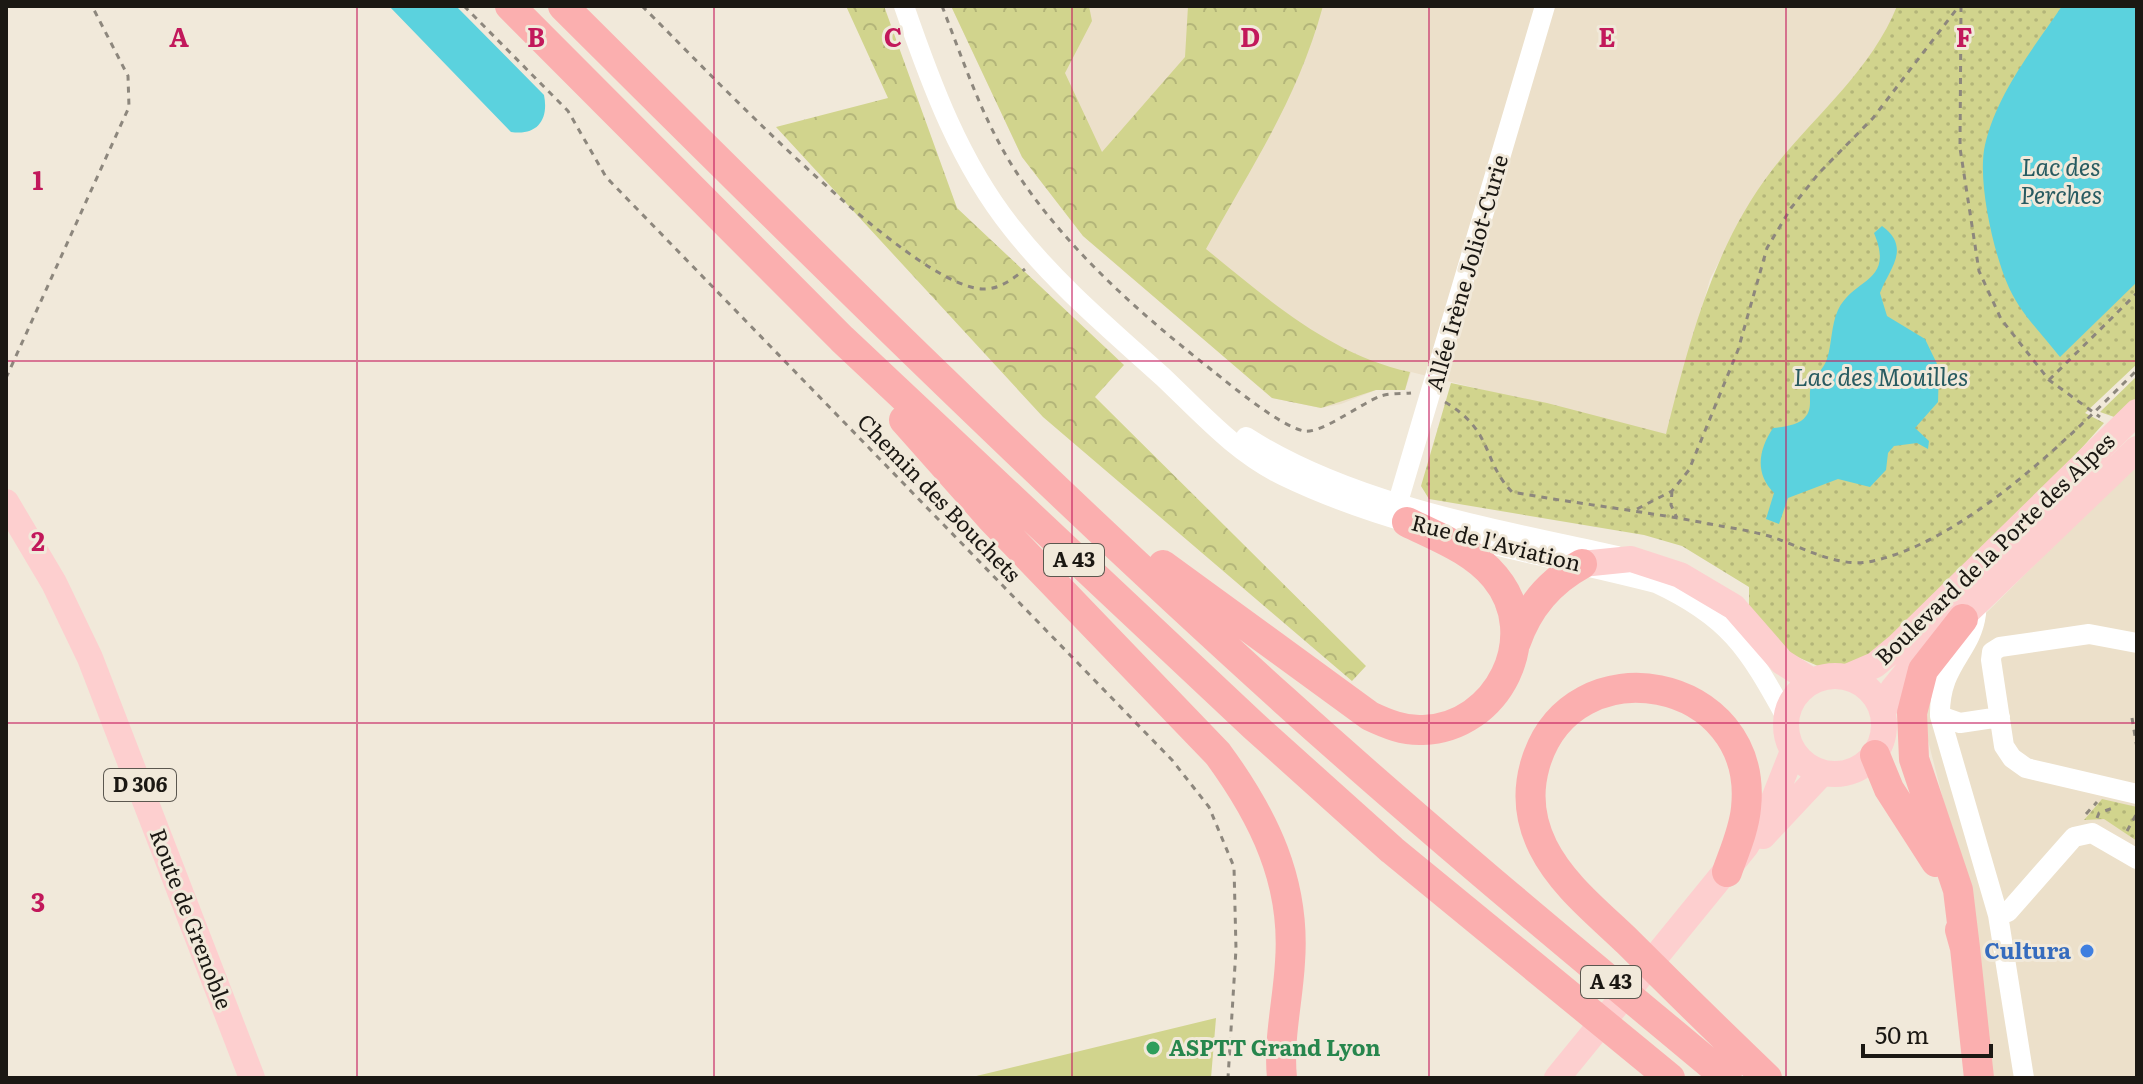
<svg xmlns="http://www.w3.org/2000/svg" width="2143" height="1084" font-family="Literata,serif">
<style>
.built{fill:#ece0ca}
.grass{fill:url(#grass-dots)}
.forest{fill:url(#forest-crowns)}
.pitch{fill:#d1d48d}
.water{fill:#5bd2de}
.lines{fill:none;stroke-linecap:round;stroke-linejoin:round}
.path{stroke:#8d877d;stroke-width:3;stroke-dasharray:6 6;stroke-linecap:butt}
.minor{stroke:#fff;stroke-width:20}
.major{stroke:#fdcfcf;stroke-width:26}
.highway{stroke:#fbafaf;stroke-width:30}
.grid{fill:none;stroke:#c2185b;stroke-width:2;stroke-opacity:0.55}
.shop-dot{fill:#3f7fe0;stroke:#f1e9da;stroke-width:3}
.leisure-dot{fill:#2e9e5b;stroke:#f1e9da;stroke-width:3}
.labels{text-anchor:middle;stroke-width:6;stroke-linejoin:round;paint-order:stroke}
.shield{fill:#f1e9da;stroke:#5b574f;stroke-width:2}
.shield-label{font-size:20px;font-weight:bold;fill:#1b1813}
.street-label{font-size:22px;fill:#1b1813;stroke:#f1e9da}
.shop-label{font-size:22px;font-weight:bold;fill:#366cbe;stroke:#f1e9da;text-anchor:end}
.leisure-label{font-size:22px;font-weight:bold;fill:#27864d;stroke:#f1e9da;text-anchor:start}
.water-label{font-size:24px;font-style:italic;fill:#285b61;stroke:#f1e9da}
.grid-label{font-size:26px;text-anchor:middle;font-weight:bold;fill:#c2185b;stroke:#f1e9da;stroke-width:6;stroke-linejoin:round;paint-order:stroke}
</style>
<defs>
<pattern id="grass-dots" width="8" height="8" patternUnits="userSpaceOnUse" patternTransform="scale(2)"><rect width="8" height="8" fill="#d1d48d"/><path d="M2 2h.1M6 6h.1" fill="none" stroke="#b3b579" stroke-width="1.8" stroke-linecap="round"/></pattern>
<pattern id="forest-crowns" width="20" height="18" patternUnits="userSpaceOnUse" patternTransform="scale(2)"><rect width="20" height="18" fill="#d1d48d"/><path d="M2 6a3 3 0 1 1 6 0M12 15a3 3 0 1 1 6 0" fill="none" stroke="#b3b579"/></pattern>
</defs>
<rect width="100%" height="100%" fill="#f1e9da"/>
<path class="built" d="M951,6H1897L1888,30L1857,74L1771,171L1741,220L1710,279L1666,435L1411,372L1405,390H1376L1341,404L1321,408L1272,398L1083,236L1022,157Z
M2137,463V1078H1991L1975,924L1922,717L1939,660Z"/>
<path class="grass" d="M1897,6H2137V364L2085,413L2104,423L2039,496L1889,643L1854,664L1818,666L1786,652L1749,611V587L1682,546L1644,535L1429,499L1421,486L1451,383L1547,403L1666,434C1689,342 1713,247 1772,170C1814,116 1871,71 1897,6Z
M2137,376V403L2120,419L2100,412Z
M2102,799L2137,807V841L2104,819L2084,820Z"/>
<path class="forest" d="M846,6H884L957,208L1124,365L1095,397L1366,666L1352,681L1043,417L776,127L888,98Z
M951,6H1089L1092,21L1065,73L1102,152L1185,57L1188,6H1323C1297,101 1252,165 1206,249C1269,300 1329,354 1410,372L1405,390H1376L1321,408L1272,398L1083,236L1022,157Z"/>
<path class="pitch" d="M1216,1018L1211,1078H968Z"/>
<path class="water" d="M389,6H456L544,95C549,120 537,136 511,132Z
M2062,6H2137V282L2060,357C2042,334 2018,311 2007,283C1993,250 1977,180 1985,145C1997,93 2033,49 2062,6Z
M1882,226C1912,248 1889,269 1880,293L1887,316L1925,339L1939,368L1938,402L1915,428L1929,441L1928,449L1917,443L1894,446L1888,453L1886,470L1870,487L1838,479L1788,498L1779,524L1766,519L1774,493C1754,473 1759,449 1773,428C1784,427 1800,425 1806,416C1813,407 1808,396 1811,386C1814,376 1824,369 1827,359C1832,344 1831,325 1838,310C1854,277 1895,283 1874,233Z"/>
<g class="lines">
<path class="path" d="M464,6L568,111L606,177L1172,760L1209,807L1234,867L1236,949L1228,1078
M642,6C702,65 907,284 982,289C999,290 1013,279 1025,269
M942,6C963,60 982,118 1013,167C1064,247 1139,313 1213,371C1233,387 1280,426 1304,431C1322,434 1361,403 1381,396C1390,393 1401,394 1411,393
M1961,6L1960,148L1979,271L2001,319L2049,380L2100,417
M6,378L129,107L128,76L92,6
M2049,380L2137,293
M1445,402C1494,431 1482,461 1512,492C1578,504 1644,511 1710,524C1731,528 1754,531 1775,538C1803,548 1838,567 1868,562C1963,544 2071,436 2137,370
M1672,491L1671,505L1677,518
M1637,509L1672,491L1689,470L1738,350L1767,248L1791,208L1819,173L1873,118L1959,6
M2132,718L2137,748
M2086,814L2097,802
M2097,818L2099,813L2113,808
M2127,831L2137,813"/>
<path class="minor" d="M904,6C931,84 960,163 1012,228C1056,284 1111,330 1163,377C1201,413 1236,453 1284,476C1400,532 1532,551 1656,583C1729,617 1748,648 1786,717
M1246,437C1352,505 1496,529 1617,556
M1370,509H1388L1398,502L1545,6
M1976,614C1971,653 1939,664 1940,716L1998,915L2024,1078
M2137,643L2089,634L2000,647L1992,652L1991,660L2004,746L2012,758L2026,768L2137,794
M1940,716L1960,723L2000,717
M1998,915L2008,912L2074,837L2092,833L2137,859"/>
<path class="major" d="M6,502L54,583L90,658L252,1078
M1582,564L1631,559L1680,575L1734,607L1782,662L1812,681
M1786 725a49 49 0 1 1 98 0a49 49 0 1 1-98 0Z
M1847,677L1875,665L1898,646L2137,412
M1883,712L1893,689L1915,662L2137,449
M1763,836L1822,773
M1557,1078L1746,846L1772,804L1793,751"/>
<path class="highway" d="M510,6L842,339L1254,726L1392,850L1670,1078
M563,6C800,242 1037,477 1285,701C1429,831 1578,954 1727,1078
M904,420L991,518L1218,754C1264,817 1296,882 1290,962C1288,1001 1278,1039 1282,1078
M1163,565L1370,716C1387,724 1404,731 1423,730C1498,728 1544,636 1495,577C1473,550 1437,537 1407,522
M1963,619L1923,670L1912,713L1914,759L1958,890L1965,948
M1516,642C1528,607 1549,582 1582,564
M1875,755L1889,789L1936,862
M1727,872C1734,852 1744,830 1746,808C1760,676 1571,640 1535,765C1527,793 1530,821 1543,847C1562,885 1598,913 1628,942C1674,988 1720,1033 1767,1078
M1960,930L1965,948L1979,1078"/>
</g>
<path class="grid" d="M357,6V1078M714,6V1078M1072,6V1078M1429,6V1078M1786,6V1078M6,361H2137M6,723H2137"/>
<circle class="shop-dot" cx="2087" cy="951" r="8"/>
<circle class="leisure-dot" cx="1153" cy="1048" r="8"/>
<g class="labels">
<g class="shield">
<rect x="1044" y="544" width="60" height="32" rx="6"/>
<rect x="104" y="769" width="72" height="32" rx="6"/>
<rect x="1581" y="966" width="60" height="32" rx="6"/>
</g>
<g class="shield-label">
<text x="1074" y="567">A 43</text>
<text x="140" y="792">D 306</text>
<text x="1611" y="989">A 43</text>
</g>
<g class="street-label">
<text transform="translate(1467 273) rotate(-74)" y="8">Allée Irène Joliot-Curie</text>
<text transform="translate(939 498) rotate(46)" y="8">Chemin des Bouchets</text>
<text transform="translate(1496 543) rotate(14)" y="8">Rue de l'Aviation</text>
<text transform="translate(1995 549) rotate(-44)" y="8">Boulevard de la Porte des Alpes</text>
<text transform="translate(191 919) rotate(69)" y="8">Route de Grenoble</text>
</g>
<g class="shop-label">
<text x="2071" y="959">Cultura</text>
</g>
<g class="leisure-label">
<text x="1169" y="1056">ASPTT Grand Lyon</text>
</g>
<g class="water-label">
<text x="2061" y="176">Lac des<tspan x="2061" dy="28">Perches</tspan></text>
<text x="1881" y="386">Lac des Mouilles</text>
</g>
</g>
<g class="grid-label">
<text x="179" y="47">A</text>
<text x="536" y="47">B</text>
<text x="893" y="47">C</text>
<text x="1250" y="47">D</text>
<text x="1607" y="47">E</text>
<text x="1964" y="47">F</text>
<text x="38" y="190">1</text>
<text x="38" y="551">2</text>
<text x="38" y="912">3</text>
</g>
<rect width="2143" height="1084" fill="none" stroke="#1b1813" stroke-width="16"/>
<path d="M1863 1044v12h128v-12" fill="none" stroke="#1b1813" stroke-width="4"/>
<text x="1875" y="1044" font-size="24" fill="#1b1813" stroke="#f1e9da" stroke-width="6" paint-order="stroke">50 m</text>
</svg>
